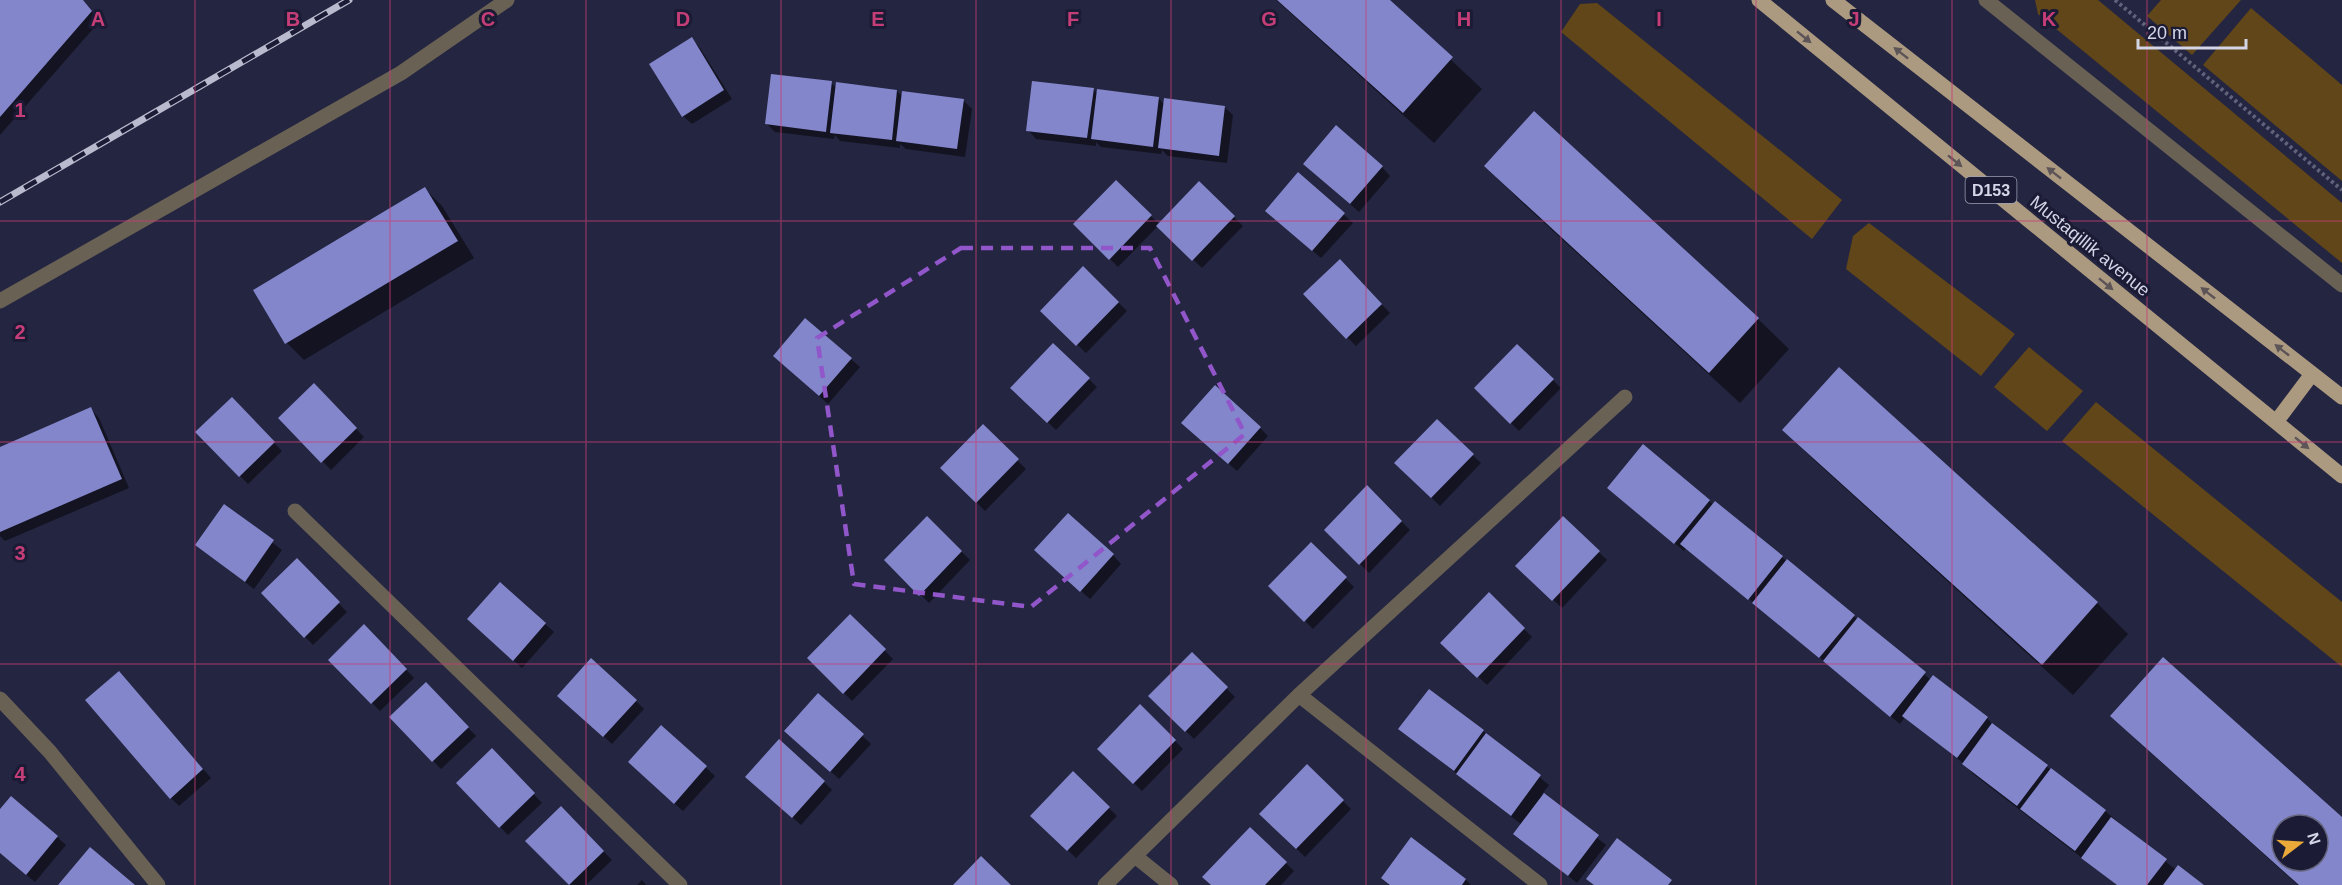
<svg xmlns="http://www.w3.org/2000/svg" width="2342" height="885" font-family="Arial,sans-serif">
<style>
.green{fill:#614619}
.shadow{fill:#0007;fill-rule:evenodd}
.building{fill:#8386cb;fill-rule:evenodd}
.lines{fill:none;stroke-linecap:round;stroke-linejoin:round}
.path{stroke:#61637b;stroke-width:4;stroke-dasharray:3 3;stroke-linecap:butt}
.minor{stroke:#6a6155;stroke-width:15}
.primary{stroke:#ac9a80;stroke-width:15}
.rail-casing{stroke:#b9bace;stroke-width:7}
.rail{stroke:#1b1b35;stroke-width:4.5;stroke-dasharray:14;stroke-linecap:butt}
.oneway{fill:#5c5457}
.marked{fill:none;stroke:#9156c9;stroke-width:4.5;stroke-dasharray:12 8;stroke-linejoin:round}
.grid{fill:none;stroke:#c63e77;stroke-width:1.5;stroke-opacity:0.55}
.labels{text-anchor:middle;stroke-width:6;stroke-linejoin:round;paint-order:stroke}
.shield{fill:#1b1b35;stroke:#9c9eb2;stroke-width:1.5}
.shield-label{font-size:16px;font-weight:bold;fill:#d4d6e8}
.street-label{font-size:18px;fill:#d4d6e8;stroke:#1b1b35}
.grid-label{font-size:20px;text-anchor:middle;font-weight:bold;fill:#c63e77;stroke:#1b1b35;stroke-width:6;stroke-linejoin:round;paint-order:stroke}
</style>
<rect width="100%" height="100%" fill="#242540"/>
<path class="green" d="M2035,0H2098L2342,203V263L2038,14Z
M2161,0H2241L2192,55L2147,16Z
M1597,3L1842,200L1812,239L1561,32L1580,4Z
M2251,8L2342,85V181L2203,65Z
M1869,223L2015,334L1981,376L1846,269L1853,236Z
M2029,347L2083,391L2047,431L1994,387Z
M2096,402L2342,602V667L2062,441Z"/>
<path class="shadow" d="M3,0H82L100,21L0,135V3Z
M1276,0H1387L1482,89L1434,143Z
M692,39L700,48L732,99L692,124L683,116Z
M831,83L837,88L897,91L903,97L963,100L972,109L965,157L906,149L900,144V148L840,141L835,135L834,139L775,132L766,123Z
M1093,89L1098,94L1158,98L1164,104L1224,107L1233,115L1227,163L1168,156L1162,150L1161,154L1101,147L1096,142V146L1036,139L1028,130Z
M1486,166L1758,319L1789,349L1740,403L1516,197Z
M1382,167L1390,176L1359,212L1313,172Z
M1299,174L1353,223L1321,258L1276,219Z
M1116,182L1159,224L1199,183L1243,226L1202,268L1158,226L1118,267L1075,224Z
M425,189L442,206L474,258L304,360L287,343L255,291Z
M1340,261L1390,313L1356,346L1305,294Z
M1083,268L1127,311L1086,353L1043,311Z
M805,320L860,367L828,404L783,364Z
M1053,345L1097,387L1056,430L1012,388Z
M1517,346L1561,388L1519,431L1476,388Z
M1839,369L2097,603L2128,634L2073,695L1815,461L1784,430Z
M314,385L364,437L331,470L280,418Z
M232,399L282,451L248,484L197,432Z
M91,409L99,418L129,488L5,541L0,536V448Z
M1437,421L1481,463L1440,506L1396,463Z
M983,426L1026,469L985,511L942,468Z
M1260,428L1268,436L1237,471L1192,431Z
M1367,487L1410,530L1369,573L1326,530Z
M1617,496L1709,501L1714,505L1716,503L1931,680L1987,718L1995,727L2105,811L2176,870L2201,885H2117L1972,773L1964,764L1905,717L1900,724L1689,549L1686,548L1684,551Z
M224,506L282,550L254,589L197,545Z
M927,518L970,560L929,603L886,560Z
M1563,518L1607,560L1562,608L1517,566Z
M1311,544L1354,587L1313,629L1270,586Z
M1113,555L1121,564L1090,599L1044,559Z
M297,560L347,612L313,645L263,593Z
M500,584L554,632L522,668L477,627Z
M1489,594L1532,637L1487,685L1442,643Z
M850,616L893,659L852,701L809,658Z
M364,626L414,678L380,711L330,660Z
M1192,654L1235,697L1194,739L1150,696Z
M127,681L211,778L179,806L171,798Z
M426,684L476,736L441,769L391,717Z
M818,695L871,744L839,779L795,739Z
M636,701L644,709L612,744L568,704Z
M1140,706L1183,749L1142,791L1099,749Z
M2112,716L2342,819V885H2298L2143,746ZM2282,825H2318V861H2282Z
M661,727L715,776L683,811L638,771Z
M1400,729L1483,731L1549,785L1542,794L1606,845L1577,883L1515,834L1522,825Z
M492,750L542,803L508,835L458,783Z
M1307,766L1351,809L1305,857L1261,814Z
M1073,773L1117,816L1076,858L1032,816Z
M824,782L832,790L801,825L756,785Z
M561,808L612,860L586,885H569L527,841Z
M0,811L57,837L66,845L35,882L0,853Z
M1250,829L1294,871L1281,885H1213Z
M1411,839L1466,880L1471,885H1390Z
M642,880L646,885H637Z"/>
<path class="building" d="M0,0H83L92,11L0,117Z
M1277,0H1390L1453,57L1403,113Z
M692,37L724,90L682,117L649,64Z
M771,74L832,81L826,132L765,124Z
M1032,81L1094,88L1087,138L1026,131Z
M836,82L897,90L892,140L830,133Z
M1097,89L1159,97L1153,147L1091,139Z
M902,91L964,99L957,149L896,141Z
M1164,98L1225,106L1219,156L1158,148Z
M1534,111L1759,318L1709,373L1484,166Z
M1336,125L1383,166L1350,204L1303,164Z
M1298,172L1345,213L1312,251L1265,211Z
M1116,180L1152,215L1109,260L1073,224Z
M1199,181L1235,216L1192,261L1156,226Z
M425,187L458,241L285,344L253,290Z
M1340,259L1382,304L1346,339L1303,294Z
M1083,266L1119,302L1076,346L1040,311Z
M805,318L852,358L819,396L773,356Z
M1053,343L1090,378L1047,423L1010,388Z
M1517,344L1554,379L1510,424L1474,388Z
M1839,367L2098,602L2042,665L1782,430Z
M314,383L357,428L321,463L278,418Z
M1215,385L1261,427L1228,464L1181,423Z
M232,397L275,442L239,477L195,432Z
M91,407L122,479L0,532V447Z
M1437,419L1474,454L1431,498L1394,463Z
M983,424L1019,459L976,503L940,468Z
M1643,444L1710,500L1674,544L1607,488Z
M1367,485L1402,521L1359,565L1324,530Z
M1715,501L1783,556L1748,600L1680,544Z
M224,504L274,540L245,582L195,545Z
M1068,513L1114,554L1080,592L1034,550Z
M927,516L962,551L919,596L884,560Z
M1563,516L1600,551L1552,601L1515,566Z
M1311,542L1347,577L1304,622L1268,586Z
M297,558L340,602L304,638L261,593Z
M1787,559L1855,615L1819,658L1752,603Z
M500,582L546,623L513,661L467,619Z
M1489,592L1525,628L1477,678L1440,643Z
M850,614L886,649L843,694L807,658Z
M1858,617L1926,672L1890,717L1823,661Z
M364,624L407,669L371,704L328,660Z
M1192,652L1228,687L1185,732L1148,696Z
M2163,657L2342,817V885H2299L2110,716ZM2282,825H2318V861H2282Z
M591,658L637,700L603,737L557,696Z
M119,671L203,769L170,799L85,700Z
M1933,675L1988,717L1957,758L1902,716Z
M426,682L469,727L432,762L389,717Z
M1429,689L1484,730L1454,771L1398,729Z
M818,693L864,734L830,772L784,731Z
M1140,704L1176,740L1133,784L1097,749Z
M1992,723L2048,765L2017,806L1962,764Z
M661,725L707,766L674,804L628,762Z
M1486,733L1541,775L1511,816L1456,774Z
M779,739L825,781L792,818L745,777Z
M492,748L535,793L499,828L456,783Z
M1307,764L1344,800L1296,849L1259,814Z
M2051,768L2106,810L2075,851L2020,809Z
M1073,771L1110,807L1067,851L1030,816Z
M1544,793L1599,835L1568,876L1513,834Z
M11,796L58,836L26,875L0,853V809Z
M561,806L604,851L569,885L525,841Z
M2111,817L2167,859L2147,885H2117L2081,858Z
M1250,827L1287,862L1265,885H1211L1202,877Z
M1411,837L1466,879L1462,885H1390L1381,878Z
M1617,838L1672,880L1668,885H1594L1586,879Z
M90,847L135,885H58Z
M981,856L1011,885H953Z
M2178,865L2204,885H2163Z"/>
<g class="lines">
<path class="path" d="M2115,0L2342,190"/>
<path class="minor" d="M1986,0L2342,285
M0,301L401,73L507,0
M295,511L680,885
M1299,695L1540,885
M0,699L50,752L158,885
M1135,856L1171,885
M1105,885L1299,695L1625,397"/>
<path class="primary" d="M1759,0L2342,476
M1833,0L2342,397
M2276,422L2312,374"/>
<defs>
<path id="rail" d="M0,202L349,0"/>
</defs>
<use href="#rail" class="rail-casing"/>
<use href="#rail" class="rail"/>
</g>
<defs><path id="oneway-solid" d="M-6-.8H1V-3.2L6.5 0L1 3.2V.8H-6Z" transform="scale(1.5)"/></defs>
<g class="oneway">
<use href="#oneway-solid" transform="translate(1804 37) rotate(39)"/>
<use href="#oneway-solid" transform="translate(1901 53) rotate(-142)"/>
<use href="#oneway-solid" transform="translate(1955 161) rotate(39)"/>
<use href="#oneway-solid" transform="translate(2054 173) rotate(-142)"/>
<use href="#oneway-solid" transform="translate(2106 284) rotate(39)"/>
<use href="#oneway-solid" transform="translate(2208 293) rotate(-142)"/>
<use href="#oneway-solid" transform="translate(2282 350) rotate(-142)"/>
<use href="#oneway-solid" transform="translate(2302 443) rotate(39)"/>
</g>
<path class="marked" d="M961,248H1150L1245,434L1031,607L854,584L817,338Z"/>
<path class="grid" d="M195,0V885M390,0V885M586,0V885M781,0V885M976,0V885M1171,0V885M1366,0V885M1561,0V885M1756,0V885M1952,0V885M2147,0V885M0,221H2342M0,442H2342M0,664H2342"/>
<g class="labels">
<rect class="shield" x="1965.5" y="177" width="51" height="26" rx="4.5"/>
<g class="shield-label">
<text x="1991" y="196">D153</text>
</g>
<g class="street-label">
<text transform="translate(2090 246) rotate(39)" y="6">Mustaqillik avenue</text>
</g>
</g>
<g class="grid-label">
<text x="98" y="26">A</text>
<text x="293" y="26">B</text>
<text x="488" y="26">C</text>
<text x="683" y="26">D</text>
<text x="878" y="26">E</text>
<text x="1073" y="26">F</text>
<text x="1269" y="26">G</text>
<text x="1464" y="26">H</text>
<text x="1659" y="26">I</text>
<text x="1854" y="26">J</text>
<text x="2049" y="26">K</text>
<text x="20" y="117">1</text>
<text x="20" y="339">2</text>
<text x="20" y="560">3</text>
<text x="20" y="781">4</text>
</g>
<g transform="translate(2300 843) rotate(73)"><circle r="28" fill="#1b1b35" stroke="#65667d" stroke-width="1.5"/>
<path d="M0-4.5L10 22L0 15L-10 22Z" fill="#eba939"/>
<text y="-9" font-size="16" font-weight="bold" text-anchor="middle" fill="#d4d6e8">N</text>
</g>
<path d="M2138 39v9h108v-9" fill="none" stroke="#d4d6e8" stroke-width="3"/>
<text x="2147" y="39" font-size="18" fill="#d4d6e8" stroke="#1b1b35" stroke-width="4.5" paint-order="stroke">20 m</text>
</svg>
